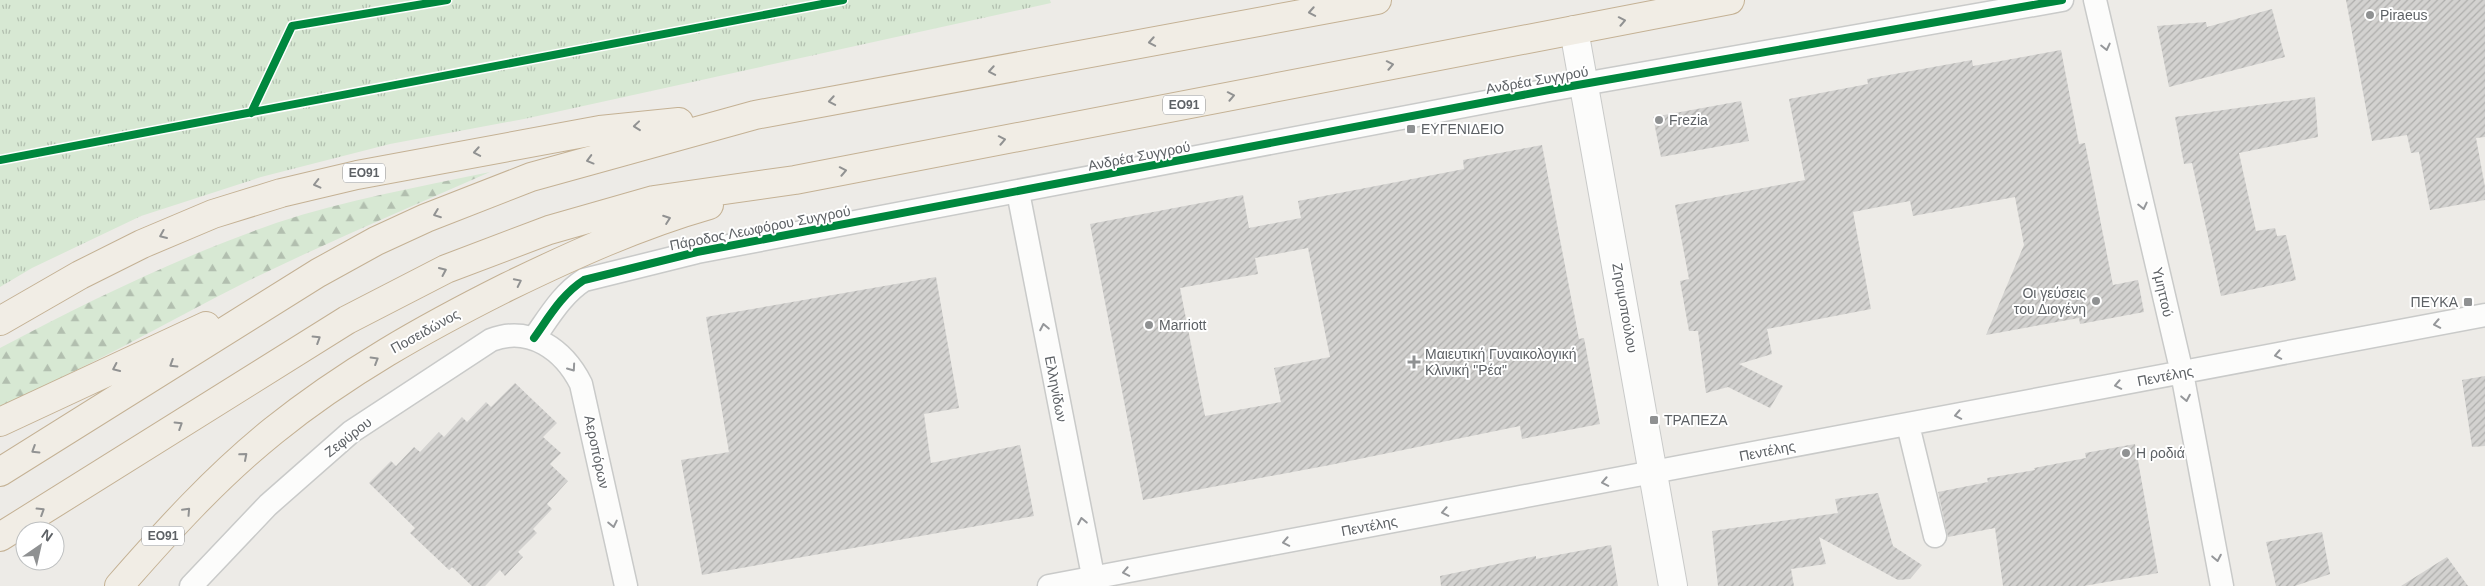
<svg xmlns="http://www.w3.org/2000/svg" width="2485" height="586" font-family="Arial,sans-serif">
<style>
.forest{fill:url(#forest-firs)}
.park{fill:url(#park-tufts)}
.building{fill:url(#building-hatch);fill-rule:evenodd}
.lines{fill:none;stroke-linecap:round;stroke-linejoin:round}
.minor-casing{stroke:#c9cac9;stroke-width:25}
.tertiary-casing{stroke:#c9cac9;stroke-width:30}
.trunk-casing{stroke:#c4b194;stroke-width:30}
.minor{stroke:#fcfcfb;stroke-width:22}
.tertiary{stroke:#fcfcfb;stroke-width:28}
.trunk{stroke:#f1ede5;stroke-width:28}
.cycleway-casing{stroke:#fff;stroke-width:11}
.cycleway{stroke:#00873e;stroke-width:8}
.oneway{stroke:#919292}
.oneway2{stroke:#95979a}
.poi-dot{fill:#8f9192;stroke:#fff;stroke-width:2}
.labels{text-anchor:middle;stroke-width:4;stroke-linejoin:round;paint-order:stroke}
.shield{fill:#fff;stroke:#8e9093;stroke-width:1}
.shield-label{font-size:12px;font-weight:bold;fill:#5d6165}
.poi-label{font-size:14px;fill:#5d6165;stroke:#fff;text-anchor:start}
.street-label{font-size:14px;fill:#5d6165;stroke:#fff}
</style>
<defs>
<pattern id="forest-firs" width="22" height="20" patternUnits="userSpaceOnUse" patternTransform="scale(1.25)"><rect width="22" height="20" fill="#d7e8d3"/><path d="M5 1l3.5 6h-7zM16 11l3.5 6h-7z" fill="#b2bfaf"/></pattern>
<pattern id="park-tufts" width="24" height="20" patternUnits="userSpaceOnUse" patternTransform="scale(1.25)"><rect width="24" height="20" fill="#d7e8d3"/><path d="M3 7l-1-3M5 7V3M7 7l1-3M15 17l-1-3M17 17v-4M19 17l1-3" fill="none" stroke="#b2bfaf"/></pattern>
<pattern id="building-hatch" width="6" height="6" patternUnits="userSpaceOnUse" patternTransform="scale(1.25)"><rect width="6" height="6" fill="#d3d2d0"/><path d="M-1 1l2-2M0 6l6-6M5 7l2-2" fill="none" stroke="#aeaeac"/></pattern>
</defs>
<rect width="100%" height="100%" fill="#edebe7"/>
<path class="forest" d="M490,172C408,208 325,243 244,283C163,324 84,370 0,406V348C89,301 181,256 276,223C345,200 419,187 490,172Z"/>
<path class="park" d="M0,0H1050L1051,3L524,119L390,144L261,177L141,216L32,268L0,287Z"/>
<path class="building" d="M2346,0H2485V137L2476,138L2485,187V200L2430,210L2419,152L2411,153L2407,135L2372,141Z
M2272,9L2285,57L2169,87L2157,26L2206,22L2207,27Z
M2061,50L2079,144L2085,143L2113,285L2138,280L2144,312L2080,324L2079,318L1986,335L2024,245L2015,197L1913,216L1910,201L1853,212L1871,309L1767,329L1772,354L1739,364L1783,386L1770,408L1728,387L1706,393L1698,331H1689L1680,281L1689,279L1675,205L1805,180L1789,99L1868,84L1867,79L1972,60L1973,66Z
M2315,97L2318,137L2239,153L2256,231L2275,228L2277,236L2286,235L2296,280L2221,296L2192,163L2184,164L2175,117Z
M1741,101L1749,141L1661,157L1653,117Z
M1542,145L1579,339L1584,338L1600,424L1522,439L1520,426L1330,465L1143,500L1090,224L1243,195L1249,228L1301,218L1298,201L1464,169L1463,160ZM1308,248L1330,357L1274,368L1281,402L1205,416L1180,288L1258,274L1255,258Z
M936,277L959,408L924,414L931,463L1020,445L1034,516L702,575L681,460L729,452L706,317Z
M2485,376V446L2472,447L2462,380Z
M515,383L557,423L543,437L561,453L550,464L568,481L547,504L552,509L533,529L537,533L518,552L523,557L505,576L500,570L485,586H472L452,567L449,570L410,533L415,528L369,483L391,461L396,466L414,447L420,452L439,432L444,437L462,417L467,422L486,402L491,407Z
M2135,444L2158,573L2084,586H2003L1995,528L1948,537L1938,492L1988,482L1987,478L2035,470L2034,468L2086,458L2085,453Z
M1878,493L1893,546L1922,565L1910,579L1898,580L1819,537L1826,564L1791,569L1794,586H1718L1712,531L1838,513L1835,499Z
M2322,532L2330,574L2295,586H2276L2266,542Z
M1611,545L1618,586H1441L1440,576L1536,556V559Z
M2447,557L2468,586H2401Z"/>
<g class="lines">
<defs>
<path id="minor" d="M2095,0L2182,373L2222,586
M1018,192L1095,586
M534,338C549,317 562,294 584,280L697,252L1549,90L2062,0
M1908,425L1935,536
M191,586L268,505L351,432L491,340C530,325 564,350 581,384L626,586
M1049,586L2485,315"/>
<path id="tertiary" d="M1574,30L1673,586"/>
<path id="trunk" d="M0,321L80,275L142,244L213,214L281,193L357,175L600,130L679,122
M0,422L206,326
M0,472L318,273L376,241L426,218L531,177L755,115L1377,0
M0,537L347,320L446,269L549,230L654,200L795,180L1730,0
M119,586C167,531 216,477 273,431C345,373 425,328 507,287C573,255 639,225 709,205"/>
</defs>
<use href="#minor" class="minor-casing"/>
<use href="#tertiary" class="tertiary-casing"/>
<use href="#trunk" class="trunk-casing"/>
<use href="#minor" class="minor"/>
<use href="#tertiary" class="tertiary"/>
<use href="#trunk" class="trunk"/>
<defs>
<path id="cycleway" d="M251,113L292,26L447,0
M0,160L843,0
M534,338C549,317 562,294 584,280L697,252L1549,90L2062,0"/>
</defs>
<use href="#cycleway" class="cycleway-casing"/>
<use href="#cycleway" class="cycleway"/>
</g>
<defs><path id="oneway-chevron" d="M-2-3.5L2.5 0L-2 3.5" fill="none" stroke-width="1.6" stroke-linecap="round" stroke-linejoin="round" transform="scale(1.25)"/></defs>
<g class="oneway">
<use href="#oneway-chevron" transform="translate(1312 12) rotate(170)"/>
<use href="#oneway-chevron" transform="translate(1622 21) rotate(-11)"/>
<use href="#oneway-chevron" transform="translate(1152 42) rotate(170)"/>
<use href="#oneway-chevron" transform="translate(1390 65) rotate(-11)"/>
<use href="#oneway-chevron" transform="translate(992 71) rotate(170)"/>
<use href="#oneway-chevron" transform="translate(1231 96) rotate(-11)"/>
<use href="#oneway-chevron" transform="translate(832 101) rotate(170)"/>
<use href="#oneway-chevron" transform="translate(637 126) rotate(174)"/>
<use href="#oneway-chevron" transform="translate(1002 140) rotate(-11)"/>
<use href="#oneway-chevron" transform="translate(477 152) rotate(170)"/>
<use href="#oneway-chevron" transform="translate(590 160) rotate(165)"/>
<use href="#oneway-chevron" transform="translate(843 171) rotate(-11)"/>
<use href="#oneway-chevron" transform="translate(317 184) rotate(166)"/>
<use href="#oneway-chevron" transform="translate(437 214) rotate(159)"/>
<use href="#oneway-chevron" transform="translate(667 219) rotate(-20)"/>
<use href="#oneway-chevron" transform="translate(163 235) rotate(157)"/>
<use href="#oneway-chevron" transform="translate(443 271) rotate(-24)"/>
<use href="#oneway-chevron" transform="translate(518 282) rotate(-26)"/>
<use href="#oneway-chevron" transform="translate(317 339) rotate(-32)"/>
<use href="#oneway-chevron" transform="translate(375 360) rotate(-31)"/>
<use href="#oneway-chevron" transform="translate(173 364) rotate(148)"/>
<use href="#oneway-chevron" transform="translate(116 368) rotate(155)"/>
<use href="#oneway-chevron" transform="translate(179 425) rotate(-32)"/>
<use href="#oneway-chevron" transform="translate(35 450) rotate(148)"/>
<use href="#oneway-chevron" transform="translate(244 456) rotate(-41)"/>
<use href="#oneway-chevron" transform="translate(41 511) rotate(-32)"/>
<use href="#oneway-chevron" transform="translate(187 511) rotate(-47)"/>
</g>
<g class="oneway2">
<use href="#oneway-chevron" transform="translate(2106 47) rotate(77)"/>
<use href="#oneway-chevron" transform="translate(2143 206) rotate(77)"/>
<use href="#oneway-chevron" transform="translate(2437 324) rotate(169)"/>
<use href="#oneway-chevron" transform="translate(1044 327) rotate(-101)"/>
<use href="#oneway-chevron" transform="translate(2278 355) rotate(169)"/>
<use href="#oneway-chevron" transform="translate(572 368) rotate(55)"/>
<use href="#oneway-chevron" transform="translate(2118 385) rotate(169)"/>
<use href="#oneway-chevron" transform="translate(2186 398) rotate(79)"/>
<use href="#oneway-chevron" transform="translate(1958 415) rotate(169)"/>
<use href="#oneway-chevron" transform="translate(1605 482) rotate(169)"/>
<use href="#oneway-chevron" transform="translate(1445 512) rotate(169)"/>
<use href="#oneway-chevron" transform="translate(1082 521) rotate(-101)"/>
<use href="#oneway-chevron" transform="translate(613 524) rotate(78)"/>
<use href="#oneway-chevron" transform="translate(1286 542) rotate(169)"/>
<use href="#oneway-chevron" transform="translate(2217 558) rotate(79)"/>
<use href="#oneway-chevron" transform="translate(1126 572) rotate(169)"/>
</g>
<g class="poi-dot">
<circle cx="2370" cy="15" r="5"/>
<circle cx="1659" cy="120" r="5"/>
<rect x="1406" y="124" width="10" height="10" rx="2.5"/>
<circle cx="2096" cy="301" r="5"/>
<rect x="2463" y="297" width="10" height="10" rx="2.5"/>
<circle cx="1149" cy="325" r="5"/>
<path d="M1411.5 354.5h5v5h5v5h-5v5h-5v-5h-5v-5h5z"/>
<rect x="1649" y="415" width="10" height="10" rx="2.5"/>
<circle cx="2126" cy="453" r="5"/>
</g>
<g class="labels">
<g class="shield">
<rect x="1163" y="95.5" width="42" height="19" rx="4"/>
<rect x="343" y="163.5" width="42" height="19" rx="4"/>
<rect x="142" y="526.5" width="42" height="19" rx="4"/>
</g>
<g class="shield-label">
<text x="1184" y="109">ΕΟ91</text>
<text x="364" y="177">ΕΟ91</text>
<text x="163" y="540">ΕΟ91</text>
</g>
<g class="poi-label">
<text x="2380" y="20">Piraeus</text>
<text x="1669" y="125">Frezia</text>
<text x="1421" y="134">ΕΥΓΕΝΙΔΕΙΟ</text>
<text x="2086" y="298" text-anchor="end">Οι γεύσεις<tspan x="2086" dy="16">του Διογένη</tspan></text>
<text x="2458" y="307" text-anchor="end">ΠΕΥΚΑ</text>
<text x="1159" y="330">Marriott</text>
<text x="1425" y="359">Μαιευτική Γυναικολογική<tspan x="1425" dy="16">Κλινική "Ρέα"</tspan></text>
<text x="1664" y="425">ΤΡΑΠΕΖΑ</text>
<text x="2136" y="458">Η ροδιά</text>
</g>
<g class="street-label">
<text transform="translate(1537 80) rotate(-10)" y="5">Ανδρέα Συγγρού</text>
<text transform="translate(1139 156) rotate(-11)" y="5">Ανδρέα Συγγρού</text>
<text transform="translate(760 228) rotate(-11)" y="5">Πάροδος Λεωφόρου Συγγρού</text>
<text transform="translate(2163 292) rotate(77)" y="5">Υμηττού</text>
<text transform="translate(1625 308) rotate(80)" y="5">Ζησιμοπούλου</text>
<text transform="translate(425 331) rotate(-29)" y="5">Ποσειδώνος</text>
<text transform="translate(2165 376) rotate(-11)" y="5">Πεντέλης</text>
<text transform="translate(1056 389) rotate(79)" y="5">Ελληνίδων</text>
<text transform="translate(348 437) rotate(-38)" y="5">Ζεφύρου</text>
<text transform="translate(1767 451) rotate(-11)" y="5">Πεντέλης</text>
<text transform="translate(597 452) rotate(78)" y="5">Αεροπόρων</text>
<text transform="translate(1369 526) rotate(-11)" y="5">Πεντέλης</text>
</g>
</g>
<g transform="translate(40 546) rotate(34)"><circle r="24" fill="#ffffff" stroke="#bec0c1"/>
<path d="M0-4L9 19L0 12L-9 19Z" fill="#8f9192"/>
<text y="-8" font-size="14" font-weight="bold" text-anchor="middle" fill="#5d6165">N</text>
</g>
</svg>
